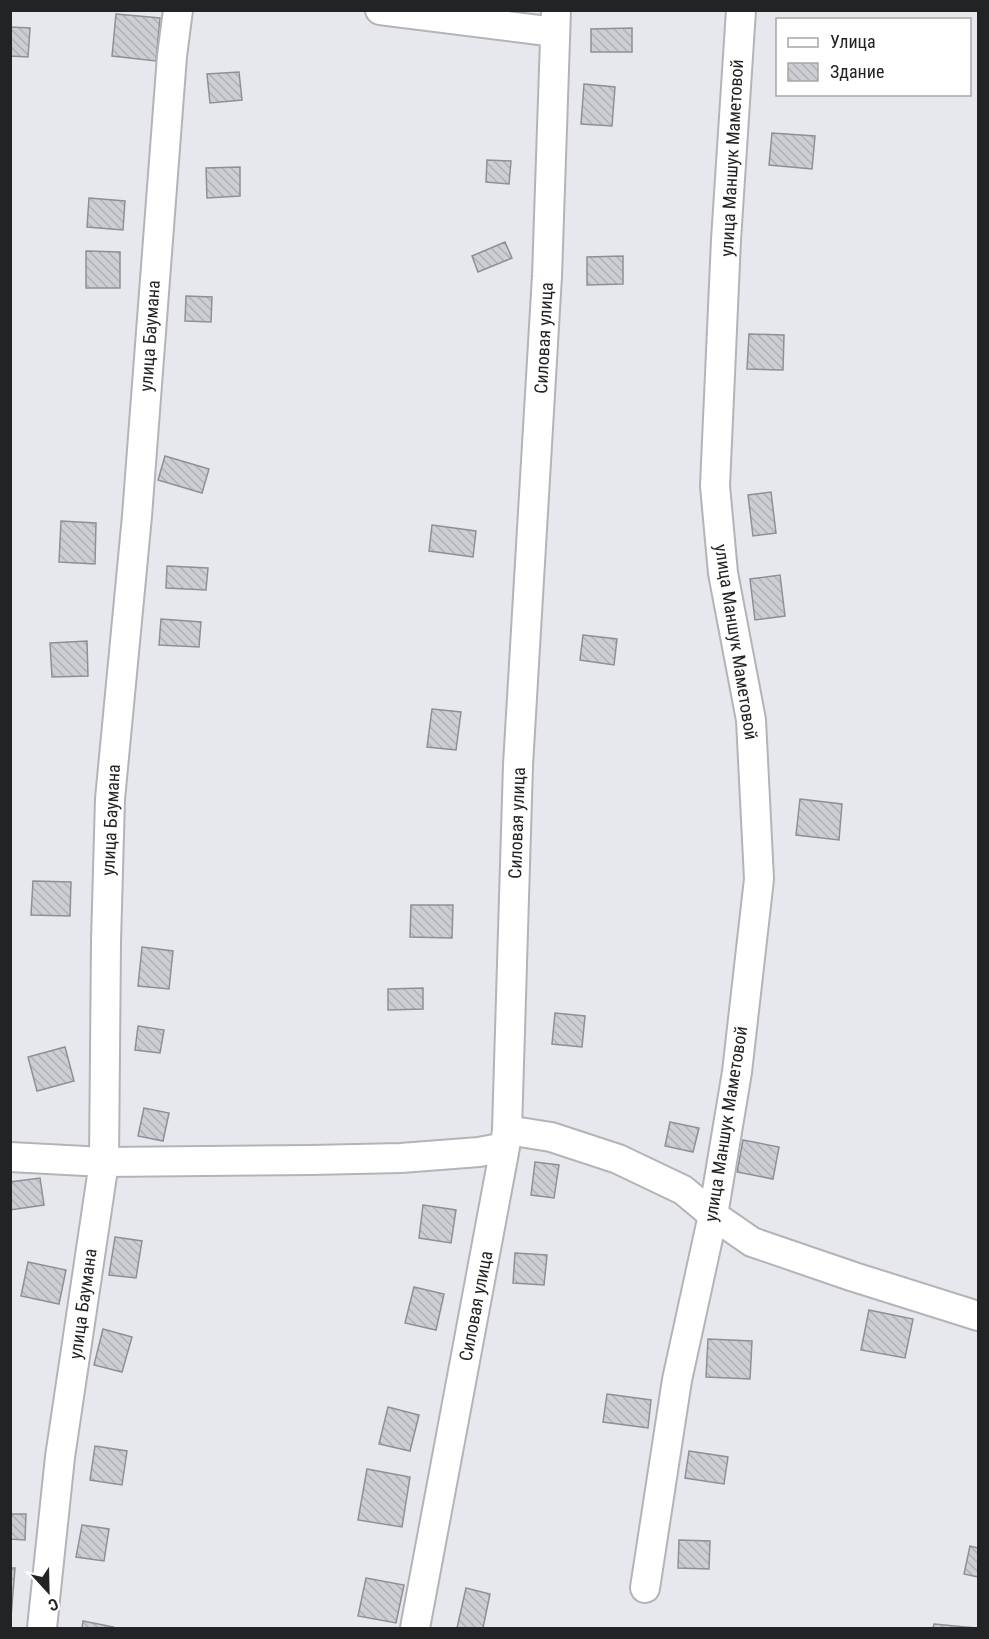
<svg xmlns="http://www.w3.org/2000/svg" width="989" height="1639" font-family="'Roboto Condensed',sans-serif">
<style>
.building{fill:url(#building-back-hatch);stroke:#8d9094;stroke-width:1.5}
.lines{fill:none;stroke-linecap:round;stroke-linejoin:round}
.minor-casing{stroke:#b2b4b8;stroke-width:32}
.minor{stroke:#fff;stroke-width:28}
.labels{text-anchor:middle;stroke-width:4.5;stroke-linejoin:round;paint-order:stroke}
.street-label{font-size:18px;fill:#222324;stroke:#fff}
</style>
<defs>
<pattern id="building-back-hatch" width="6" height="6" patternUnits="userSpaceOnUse" patternTransform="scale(1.5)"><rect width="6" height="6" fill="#ccced3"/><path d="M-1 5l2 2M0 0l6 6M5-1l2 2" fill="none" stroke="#afb1b5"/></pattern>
</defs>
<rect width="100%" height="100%" fill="#e6e8ed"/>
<path class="building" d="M116,14L160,18L156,61L112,56Z
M10,27L30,28L28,57L10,56Z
M632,28V52H591V29Z
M239,72L242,100L210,103L207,74Z
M584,84L615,87L612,126L581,124Z
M772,133L815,136L812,169L769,165Z
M487,160L511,161L509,184L486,182Z
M240,167V196L207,198L206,168Z
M89,198L125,201L123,230L87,227Z
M505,242L512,258L478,272L472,256Z
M86,251L120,252V288H86Z
M623,256V284L587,285V257Z
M186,296L212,297L211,322L185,321Z
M749,334L784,335L783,370L747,369Z
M165,456L209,469L202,493L158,480Z
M771,492L776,533L753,536L748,495Z
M61,521L96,523L95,564L59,562Z
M432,525L476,531L473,557L429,551Z
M167,566L208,568L206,590L166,588Z
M780,575L785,616L755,620L750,579Z
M161,619L201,622L199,647L159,645Z
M583,635L617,639L614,665L580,660Z
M87,641L88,676L52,677L50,643Z
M432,709L461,712L456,750L427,747Z
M800,799L842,804L839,840L796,835Z
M33,881L71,882L70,916L31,915Z
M411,905H453L452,938L410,937Z
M142,947L173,951L169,989L138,986Z
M423,988V1009L388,1010V989Z
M555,1013L585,1016L582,1047L552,1044Z
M138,1026L164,1030L160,1053L135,1050Z
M65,1047L74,1081L37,1091L28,1057Z
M144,1108L169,1113L163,1141L138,1136Z
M670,1122L699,1128L693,1152L665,1146Z
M743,1140L779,1147L773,1179L737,1172Z
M535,1162L559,1165L554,1198L531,1195Z
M40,1178L44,1205L10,1210V1182Z
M423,1205L456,1210L451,1243L419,1238Z
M115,1237L142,1241L136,1278L109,1275Z
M515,1253L547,1255L544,1285L513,1283Z
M28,1262L66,1270L59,1304L21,1296Z
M414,1287L444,1294L436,1330L405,1323Z
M869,1310L913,1319L905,1358L861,1350Z
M103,1329L132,1337L122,1372L94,1365Z
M708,1339L752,1341L750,1379L706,1377Z
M607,1394L651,1400L648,1428L603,1422Z
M388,1407L419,1415L410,1451L379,1444Z
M95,1446L127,1451L122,1485L90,1480Z
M689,1451L728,1457L724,1484L685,1478Z
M367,1469L410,1477L402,1527L358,1520Z
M10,1514H26L25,1540L10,1539Z
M82,1525L109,1529L104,1561L76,1557Z
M679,1540L710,1541L709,1569L678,1568Z
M970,1546L978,1548V1577L964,1574Z
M10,1568H15L11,1617L10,1616Z
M366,1578L404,1585L396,1623L358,1616Z
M466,1588L490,1594L483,1628H457Z
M83,1621L113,1627L112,1628H82Z
M934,1624L976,1628H933Z"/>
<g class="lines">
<defs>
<path id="minor" d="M380,10L555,32
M507,1130L551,1137L618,1159L683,1190L713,1215L752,1242L854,1277L978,1316
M10,1157L104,1162L311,1160L401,1158L479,1152L505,1147
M645,1588L677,1380L713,1215L737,1072L759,879L751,720L723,573L715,486L726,240L741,10
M42,1628L60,1457L104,1162L106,942L110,799L137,516L172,56L178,10
M415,1628L505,1147L507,1130L518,765L547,276L556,10"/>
</defs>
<use href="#minor" class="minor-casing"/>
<use href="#minor" class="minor"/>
</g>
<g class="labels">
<g class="street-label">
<text transform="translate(732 158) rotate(-87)" y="6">улица Маншук Маметовой</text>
<text transform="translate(150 336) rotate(-86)" y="6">улица Баумана</text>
<text transform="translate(544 338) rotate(-87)" y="6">Силовая улица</text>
<text transform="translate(736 642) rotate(81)" y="6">улица Маншук Маметовой</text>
<text transform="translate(111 820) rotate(-87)" y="6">улица Баумана</text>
<text transform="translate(517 823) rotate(-88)" y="6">Силовая улица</text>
<text transform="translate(726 1124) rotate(-81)" y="6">улица Маншук Маметовой</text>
<text transform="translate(83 1304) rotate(-82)" y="6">улица Баумана</text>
<text transform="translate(476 1306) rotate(-79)" y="6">Силовая улица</text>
</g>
</g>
<rect width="989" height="1639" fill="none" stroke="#222324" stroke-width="24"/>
<rect x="776" y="18" width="195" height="78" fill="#ffffff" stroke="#a7a7a7" stroke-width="1.5"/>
<rect x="788" y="38" width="30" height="9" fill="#ffffff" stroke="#a7a7a7" stroke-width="1.5"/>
<text x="830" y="48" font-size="18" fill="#222324">Улица</text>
<rect x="788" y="63" width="30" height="18" fill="url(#building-back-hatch)" stroke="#a7a7a7" stroke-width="1.5"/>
<text x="830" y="78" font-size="18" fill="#222324">Здание</text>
<g transform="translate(48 1591) rotate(158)" stroke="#ffffff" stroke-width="4.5" paint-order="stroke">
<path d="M0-4.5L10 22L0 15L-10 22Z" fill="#222324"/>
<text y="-9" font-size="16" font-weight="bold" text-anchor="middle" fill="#222324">С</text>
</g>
</svg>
